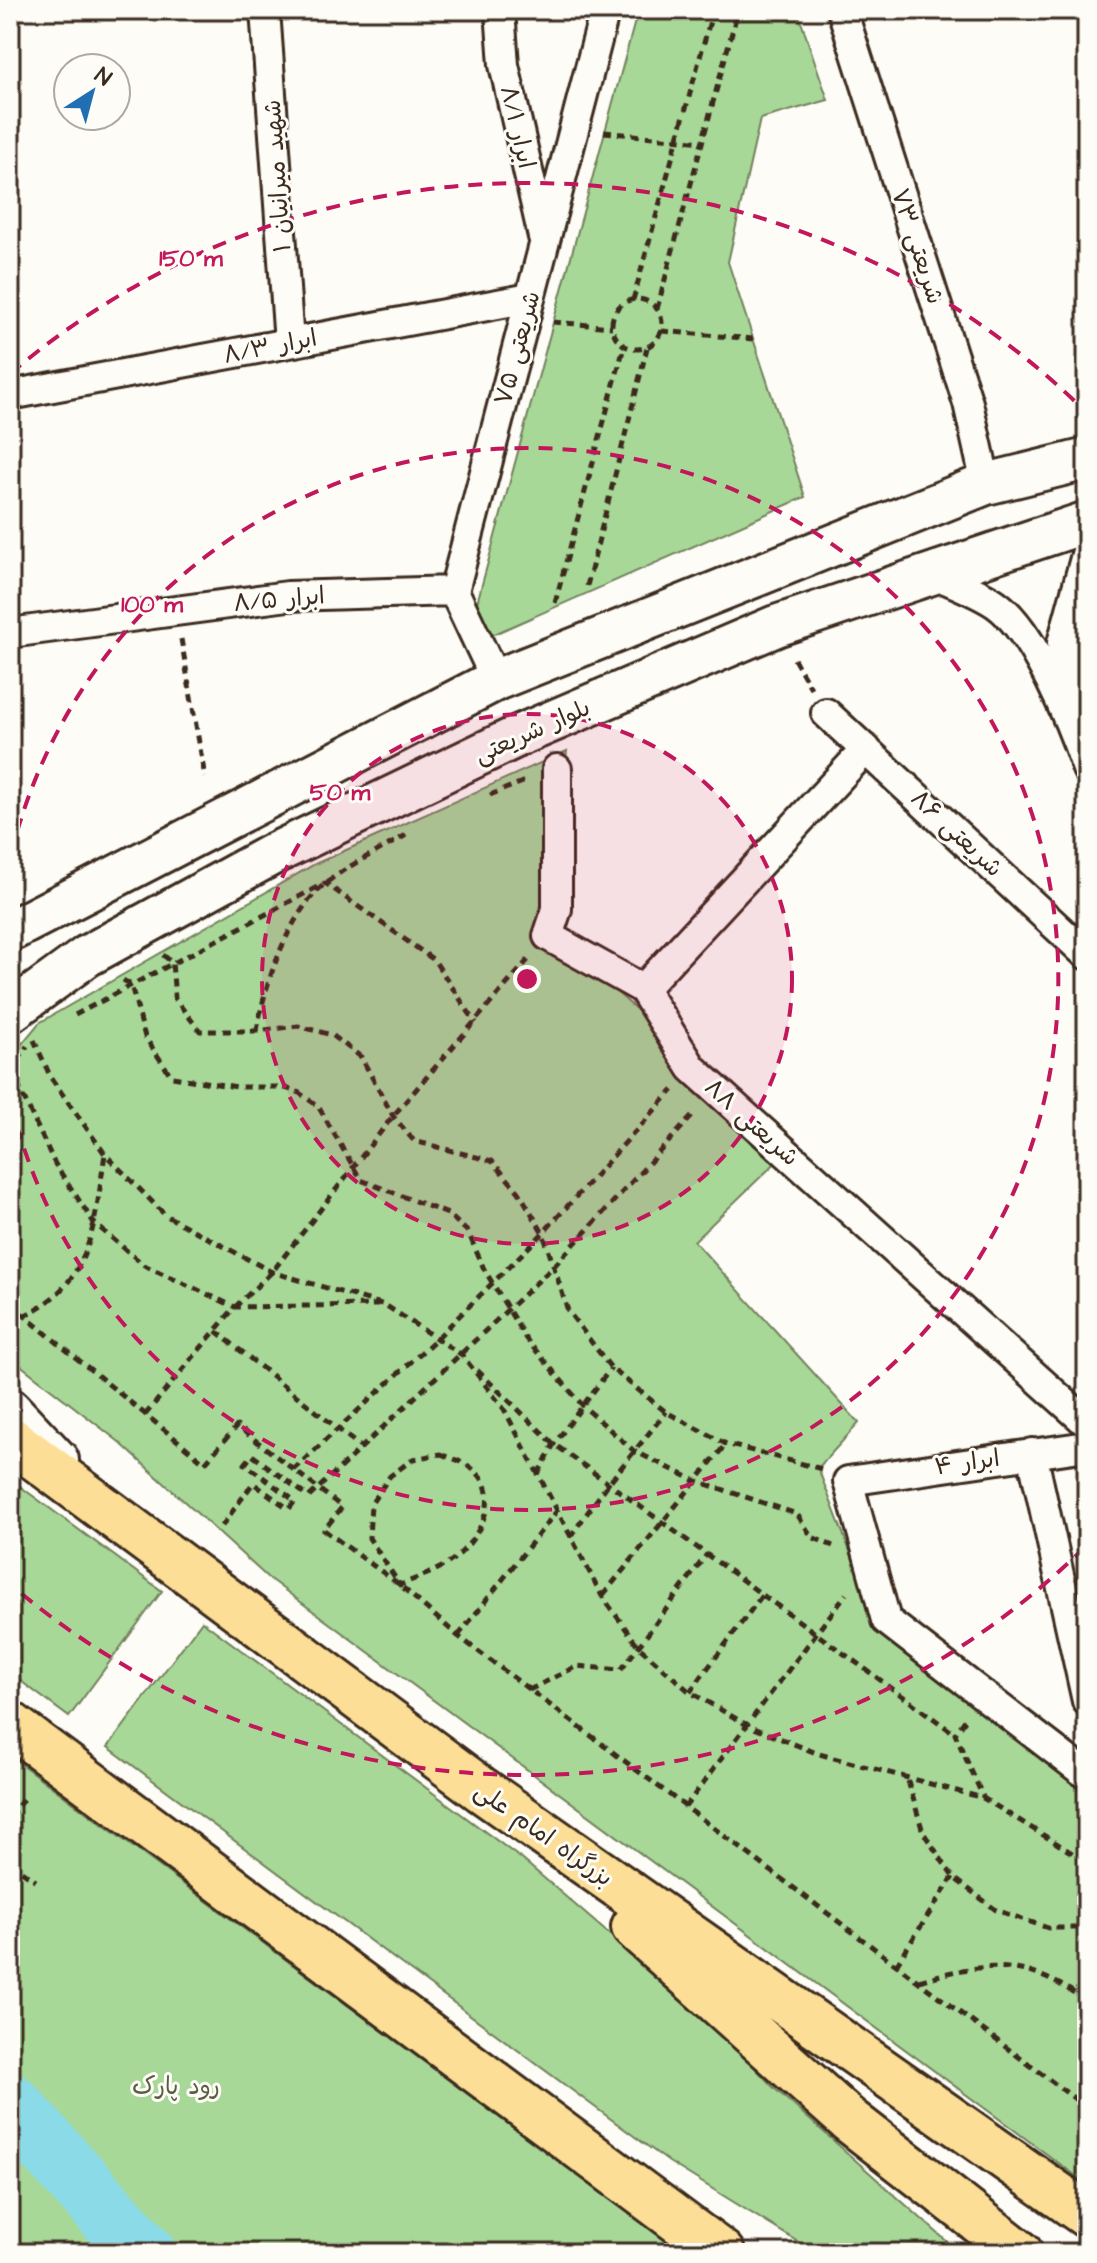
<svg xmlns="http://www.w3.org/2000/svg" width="1097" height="2263" font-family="'Architects Daughter','Playpen Sans Arabic',sans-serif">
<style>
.green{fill:#a8d898;stroke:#72815b;stroke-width:2}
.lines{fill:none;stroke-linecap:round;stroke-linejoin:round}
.river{stroke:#8adae7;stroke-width:64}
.minor-casing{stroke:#3b2a1e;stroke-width:34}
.secondary-casing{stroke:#3b2a1e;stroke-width:46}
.trunk-casing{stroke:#3b2a1e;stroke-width:50}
.path{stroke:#3b2a1e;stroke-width:5;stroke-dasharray:8 6;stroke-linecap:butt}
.minor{stroke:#fdfcf7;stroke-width:28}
.secondary{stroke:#fdfcf7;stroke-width:40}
.trunk{stroke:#fcde96;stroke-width:44}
.ring{fill:none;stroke:#c2185b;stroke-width:4;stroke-dasharray:14 10}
.labels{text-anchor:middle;stroke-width:6;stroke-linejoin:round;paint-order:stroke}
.street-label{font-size:24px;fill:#3b2a1e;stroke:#fdfcf7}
.park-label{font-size:24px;fill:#5c5e43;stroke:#fdfcf7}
.centre{fill:#c2185b;stroke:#fdfcf7;stroke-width:4}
.ring-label{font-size:24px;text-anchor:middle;font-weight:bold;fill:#c2185b;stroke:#fdfcf7;stroke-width:6;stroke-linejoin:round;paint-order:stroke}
</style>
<rect width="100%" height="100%" fill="#fdfcf7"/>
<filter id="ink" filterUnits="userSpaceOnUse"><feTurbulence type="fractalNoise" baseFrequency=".0125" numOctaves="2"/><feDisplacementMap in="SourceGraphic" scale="16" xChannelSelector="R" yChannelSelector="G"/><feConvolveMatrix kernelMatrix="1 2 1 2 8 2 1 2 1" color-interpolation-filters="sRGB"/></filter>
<g filter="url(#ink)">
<path class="green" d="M638,10H797L828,100L760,119L728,262L805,497L465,647Z
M567,751L543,927L792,1147L694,1241L859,1423L818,1468L875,1617L1087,1790V2184L267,1577L118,1441L10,1357V1058L39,1023L315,864Z
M10,1479L162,1591L69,1717L10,1673Z
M202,1621L523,1860L717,2027L773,2087L960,2253H816L669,2162L108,1747Z
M10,1756L683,2253H10Z"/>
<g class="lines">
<path class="river" d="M10,2105L144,2253"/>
<defs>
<path id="minor" d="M265,10L289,343
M500,10L504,65L543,237
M842,10L968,403L986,484
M10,395L530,298
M930,572C951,582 977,591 996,604C1034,631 1072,725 1087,769
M10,633L288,596L454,591
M496,680L454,591L605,10
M1069,706L1062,643L1087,551
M826,713L1087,955
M557,769V909L548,936L643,989L692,1068L1087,1423
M643,989L866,749
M1087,1446L848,1481L886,1620L1087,1775
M1032,1453L1087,1701"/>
<path id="secondary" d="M10,931L496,680L986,484L1087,459
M10,1012L87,956L271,855L520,735L776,626L1087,522
M10,1409L58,1460"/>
<path id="trunk" d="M10,1439L482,1790L1087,2215
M10,1724L722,2253
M634,1927L849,2120L1020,2253"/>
</defs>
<use href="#minor" class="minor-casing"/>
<use href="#secondary" class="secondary-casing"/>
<use href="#trunk" class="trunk-casing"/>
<path class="path" d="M604,132L702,142
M612 324a25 25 0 1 1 50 0a25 25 0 1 1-50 0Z
M633,300L713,10
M657,309L738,10
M553,322L612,327
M662,331L753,339
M587,586L647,348
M555,603L624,347
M181,639L205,777
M794,659L811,688
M490,795L525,781
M163,955L172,962L175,999L200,1031H257L298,1026L332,1035L361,1057L393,1116L414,1141L492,1161L519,1192L543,1233L568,1311L611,1368L666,1412L726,1444L822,1469
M123,980L131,985L145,1037L172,1077L237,1087H282L298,1092L318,1106L361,1180L448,1214L468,1232L484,1269L526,1339L583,1406L634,1451L694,1480L797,1514L812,1537L833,1546
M75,1015L325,883L434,960L476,1023
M257,1031C264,985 289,912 326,883C349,864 380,851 406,835
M34,1040L51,1078L105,1154L165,1215L272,1272L385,1305L462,1355L504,1409L602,1596L639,1647L690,1692L749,1726L819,1754L983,1798L1087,1862
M11,1071L55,1164L94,1223L144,1265L235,1307L378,1305
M10,1072L27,1046
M10,1304L205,1463L237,1426L342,1507L324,1530L400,1585L458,1636L1087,2108
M23,1316C94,1283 94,1223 105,1154
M216,1331L363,1449
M477,1370L554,1444L955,1734
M145,1415L235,1307L272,1272L393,1116L528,960
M441,1454C450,1458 462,1461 470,1467C507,1492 478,1542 451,1561C436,1572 416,1578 400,1585L369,1538L371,1504L390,1476L413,1459Z
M293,1470L436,1339L543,1233L673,1090
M538,1474L554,1444L611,1368
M222,1526L253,1483L289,1509L295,1501L245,1464L252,1455L309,1497L555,1265L696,1112
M570,1537L608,1484L666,1412
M603,1595L726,1444
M458,1636L556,1512
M529,1690L577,1666L621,1670L707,1554
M690,1692L763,1594
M965,1720L955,1734L983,1797
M908,1781L923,1832L953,1877L996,1910L1048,1928H1087
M685,1807L846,1594
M10,1817L23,1799
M10,1863L36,1881
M896,1965L953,1877
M919,1981C984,1961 1030,1959 1087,2002"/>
<use href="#minor" class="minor"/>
<use href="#secondary" class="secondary"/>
<use href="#trunk" class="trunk"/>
</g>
</g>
<circle cx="527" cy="979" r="265" fill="#c2185b" fill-opacity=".12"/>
<g class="ring">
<circle cx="527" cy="979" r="265"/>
<path d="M11 855A531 531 0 1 1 11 1103"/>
<path d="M1085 1547A796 796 0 0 1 10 1584M10 374A796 796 0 0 1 1085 411"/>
</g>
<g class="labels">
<g class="street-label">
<text transform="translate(518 127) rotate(77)" y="8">ابرار ۸/۱</text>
<text transform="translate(277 176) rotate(-94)" y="8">شهید میرانیان ۱</text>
<text transform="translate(918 246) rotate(72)" y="8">شریعتی ۷۳</text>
<text transform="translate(270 346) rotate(-11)" y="8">ابرار ۸/۳</text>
<text transform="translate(517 348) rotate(-75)" y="8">شریعتی ۷۵</text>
<text transform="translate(279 599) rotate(-5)" y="8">ابرار ۸/۵</text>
<text transform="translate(532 731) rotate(-24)" y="8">بلوار شریعتی</text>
<text transform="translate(957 833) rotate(43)" y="8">شریعتی ۸۶</text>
<text transform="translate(752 1122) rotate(42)" y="8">شریعتی ۸۸</text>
<text transform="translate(967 1462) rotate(-8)" y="8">ابرار ۴</text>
<text transform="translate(544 1834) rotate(35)" y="8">بزرگراه امام علی</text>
</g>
<g class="park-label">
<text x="176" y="2094">رود پارک</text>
</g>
</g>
<circle cx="527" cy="979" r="12" class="centre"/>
<g class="ring-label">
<text x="191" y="266">150 m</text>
<text x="152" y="612">100 m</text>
<text x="340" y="800">50 m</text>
</g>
<rect width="1097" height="2263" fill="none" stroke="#fdfcf7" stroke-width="40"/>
<rect x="20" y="20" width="1057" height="2223" fill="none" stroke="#3b2a1e" stroke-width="3" filter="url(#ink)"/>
<g transform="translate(92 92) rotate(36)"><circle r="38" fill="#fdfcf7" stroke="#afa8a0" stroke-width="2"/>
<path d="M0-6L14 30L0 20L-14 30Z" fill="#1f6fb2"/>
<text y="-12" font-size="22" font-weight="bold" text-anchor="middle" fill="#3b2a1e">N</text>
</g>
</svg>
